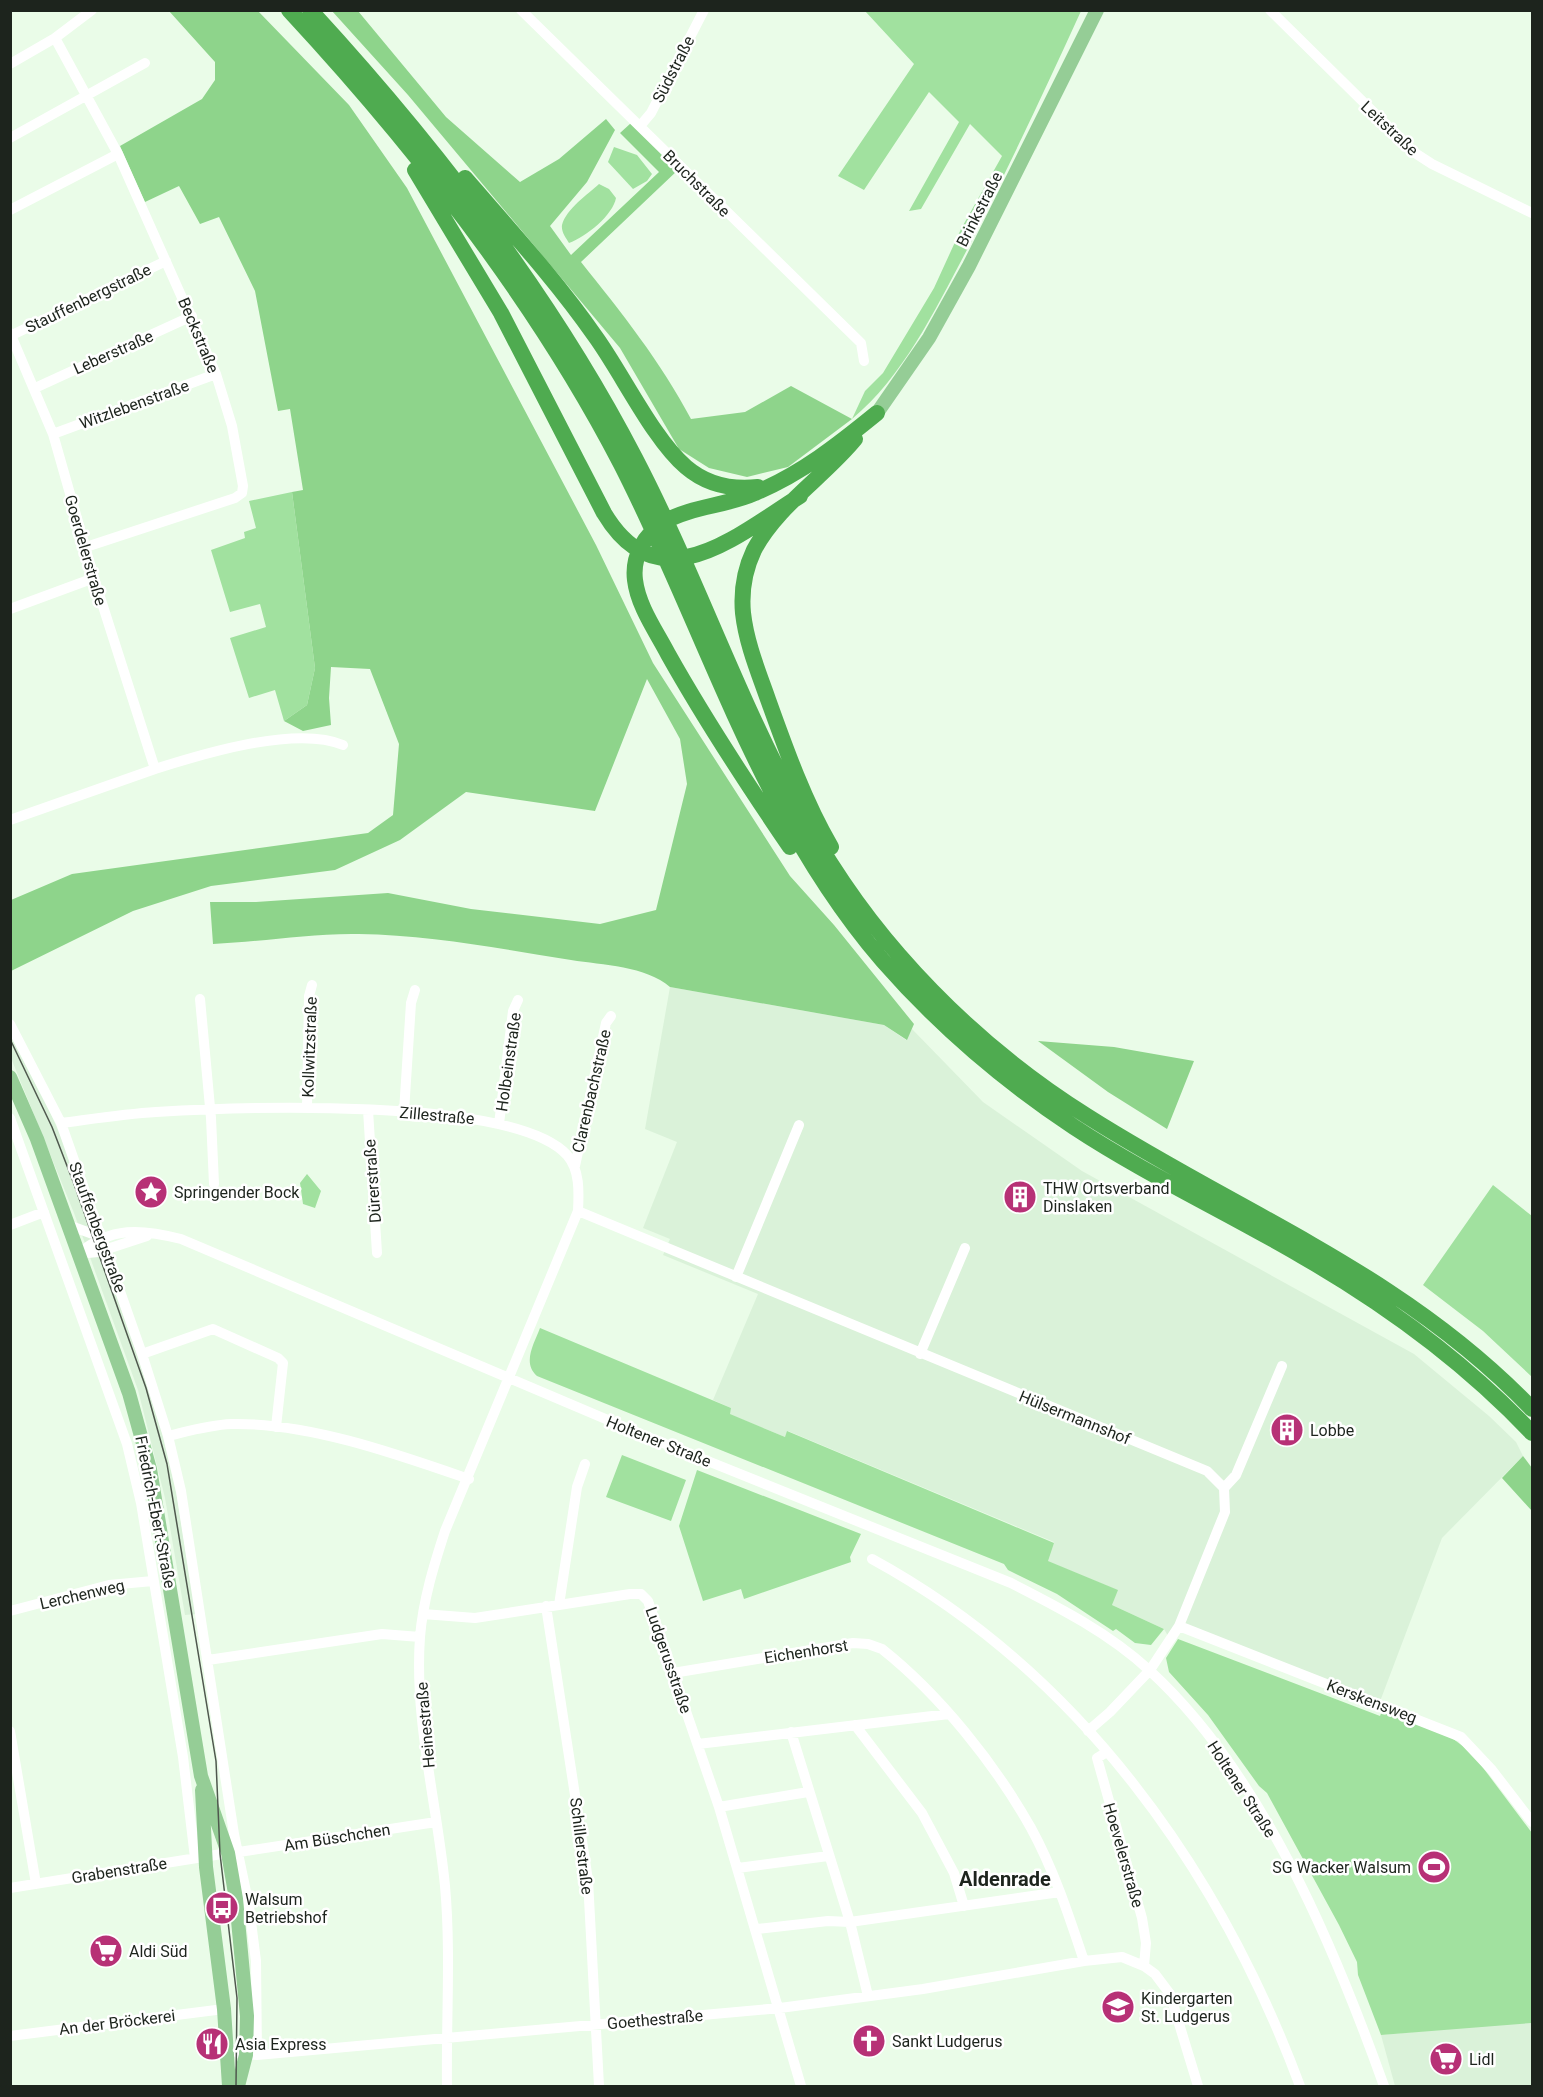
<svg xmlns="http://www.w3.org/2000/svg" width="1543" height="2097" font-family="Roboto,sans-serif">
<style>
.built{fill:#daf2d9}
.green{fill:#a1e19f}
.forest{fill:#8ed48b}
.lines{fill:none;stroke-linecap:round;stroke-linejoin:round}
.minor{stroke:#fff;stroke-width:10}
.major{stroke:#95cd96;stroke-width:14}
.highway{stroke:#4fab50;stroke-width:16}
.tram{stroke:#4f584e;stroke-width:1.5}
.labels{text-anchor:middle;stroke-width:5;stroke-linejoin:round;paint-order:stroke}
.street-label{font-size:16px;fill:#1d241d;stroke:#fff}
.poi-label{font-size:16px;fill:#1d241d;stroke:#fff;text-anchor:start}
.quarter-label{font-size:20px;font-weight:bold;fill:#1d241d;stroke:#fff}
</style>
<rect width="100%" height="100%" fill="#eafce8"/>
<path class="built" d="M670,987L884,1025L906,1040L912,1029L983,1102L1082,1171L1414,1354L1489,1416L1516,1442L1523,1456L1442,1538L1379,1704L1182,1632L1168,1636L1164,1629L1112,1605L1117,1590L1047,1561L1054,1542L788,1431L785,1437L729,1414L731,1408L713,1400L758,1294L663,1255L670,1239L643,1228L677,1142L645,1129Z
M10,1032L32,1072L67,1150L158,1415L177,1497L196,1614L185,1615L165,1498L138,1390L74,1213L11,1058Z
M1532,2021V2086H1395L1381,2035Z"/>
<path class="green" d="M865,11H1081C1045,90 1008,168 969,246C937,306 905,375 852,419L865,391L883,373L934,288L961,229L1002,156L970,124L921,209L909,211L959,122L929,92L864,190L838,176L914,64Z
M614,147L637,155L652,174L647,181L633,189L608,162Z
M599,184L609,189L616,198C613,215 586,237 569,243C566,238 561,232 562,225C566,209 588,194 599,184Z
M292,492L315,668L307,705L284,721L275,690L249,698L230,638L266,627L260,604L230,612L211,550L245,538L244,532L256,528L249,501Z
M307,1174L321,1191L315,1208L303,1204L300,1183Z
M1493,1185L1532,1216V1377L1483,1331L1423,1285Z
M540,1328L731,1408L730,1414L785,1437L787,1431L1054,1543L1048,1561L1118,1590L1112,1605L1164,1629L1151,1645L1135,1643L1116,1629L1113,1631L1057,1594L1008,1570L1004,1564L537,1376C522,1363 534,1344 540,1328Z
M622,1455L686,1480L671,1521L606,1497Z
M697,1470L861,1534L850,1557L851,1562L744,1599L741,1589L703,1601L679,1526Z
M1178,1639L1380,1716L1382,1711L1452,1738L1472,1753L1532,1833L1531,2023L1381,2035L1358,1975L1357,1962L1339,1925L1267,1793L1259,1786L1208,1715L1169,1672L1166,1658Z"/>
<path class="forest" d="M169,11H258L349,105L407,188L596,545L653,663L790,876L834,925L914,1024L907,1040L884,1025L670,987C646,966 603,965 571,960C501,949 430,935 359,934C310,933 262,942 213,944L210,902H256L388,893L471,909L600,924L656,910L687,784L680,739L647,679L595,811L466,792L400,840L335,870L211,886L133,911L11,971V900L72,874L368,833L393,815L399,744L370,669L331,667L329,698L331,725L303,731L284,721L307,705L315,668L292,492L303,490L290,409L278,411L255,291L219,217L200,224L179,186L145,202L120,146L202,99L215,80V62Z
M332,11H358L446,117L520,182L559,159L606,119L615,130L587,182L550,226L571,255L659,172L620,133L631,123L679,169L581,262C621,312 661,362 691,419L745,412L791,386L852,419L788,467L747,477L709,468L679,449L620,348L408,95Z
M1038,1041L1114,1047L1194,1061L1167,1129L1108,1092Z
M1523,1456L1532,1468V1511L1502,1478Z"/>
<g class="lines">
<path class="minor" d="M521,10L861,343L864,361
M1270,10L1415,153L1432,164L1532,213
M55,38L118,154L216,374L232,426L243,486L242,493L235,498L86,547
M10,64L55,38L92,10
M640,126L651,113L704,10
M10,138L145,63
M10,210L118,154
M10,333L53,434L94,578L155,769L10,820
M10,336L166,261
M35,388L192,316
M53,434L216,374
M10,609L94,578
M155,769C202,754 296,725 343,745
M200,999L211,1118L214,1184
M10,1024L61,1123L142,1354L168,1436L181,1491L234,1834L249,1906L256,1961L257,2055
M307,1108L309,996L312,985
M368,1110L377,1253
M404,1112L411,1003L415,990
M10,1118L127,1444L141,1503L183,1757L195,1858
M61,1123C92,1119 124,1114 156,1112C236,1107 513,1096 567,1155C580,1170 579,1192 578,1211L445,1531C434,1565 423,1600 420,1637C414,1720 437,1803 445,1886C451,1952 446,2020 447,2086
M499,1124L513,1011L518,1000
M575,1166L606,1023L611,1016
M578,1211L1207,1471L1224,1488L1225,1512L1179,1626L1150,1670L1110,1712L1088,1731
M10,1225L44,1212
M68,1225L101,1237
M78,1254C111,1226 142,1229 181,1239L648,1437L1011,1583C1060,1608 1109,1633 1149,1670C1262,1773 1334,1946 1384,2086
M78,1254L98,1252L147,1236
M736,1277L799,1125
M142,1354L213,1329L278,1358L283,1363L276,1427
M920,1354L965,1248
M168,1436C189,1431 209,1425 231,1424C307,1422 397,1454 469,1479
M1224,1488L1236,1475L1282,1366
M872,1559C1079,1672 1219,1869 1300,2086
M559,1605L577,1487L585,1464
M546,1606L588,1880L599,2086
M10,1611L109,1585L153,1581
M423,1614L475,1618L630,1594H641L648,1601L719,1807L801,2086
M1179,1626L1461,1737L1492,1770L1532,1822
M208,1660L382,1634L420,1637
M673,1673L853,1643L868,1644L882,1649C940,1695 995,1764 1031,1828C1054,1870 1069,1916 1084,1961
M855,1725L922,1813L954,1873L964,1906
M10,1731L36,1884
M791,1732L850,1922L868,1996
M698,1744L949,1714
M1107,1752L1097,1758L1142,1918L1146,1943L1144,1966
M719,1807L808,1792
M239,1852L436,1822
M738,1868L828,1856
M10,1888L228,1853
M757,1929L828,1921L850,1922L1060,1892
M10,2036L224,2009
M226,2045L238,2053L257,2055L780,2008L923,1989L1084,1961L1122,1957L1144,1966L1155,1974L1170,1994L1198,2086"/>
<path class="major" d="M877,413L929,338L969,266L1097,10
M10,1077L37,1139L129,1393L150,1469L201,1776L228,1853L236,1899L247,2016L246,2055L238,2086
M202,1790L206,1867L224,2009L229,2086"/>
<path class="highway" d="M289,10C416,147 535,298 621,464C707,632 758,816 883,961C939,1025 1003,1080 1074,1127C1147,1175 1227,1212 1302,1256C1387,1305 1465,1362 1532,1433
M310,10C435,146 550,294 635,458C723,627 770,809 899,955C953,1017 1017,1072 1087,1116C1241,1214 1403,1274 1532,1409
M415,170L501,313L604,513C659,605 736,536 800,496
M465,178C510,230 556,280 595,336C622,373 653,439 686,467C707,485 731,490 758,487
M790,847C747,784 705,720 668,654C656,631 638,606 635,580C632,556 645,534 664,522C692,506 726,506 755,493C801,474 839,444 877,413
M831,847C803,799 784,744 765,691C756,666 746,640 743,613C741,591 745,569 754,550C777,506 824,477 855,439"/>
<path class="tram" d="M10,1039L52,1127L74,1184L146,1388L167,1464L216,1761L220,1854L237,1998L236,2086"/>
</g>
<defs>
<symbol id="sight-disc" viewBox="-11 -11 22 22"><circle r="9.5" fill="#b73176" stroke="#fff"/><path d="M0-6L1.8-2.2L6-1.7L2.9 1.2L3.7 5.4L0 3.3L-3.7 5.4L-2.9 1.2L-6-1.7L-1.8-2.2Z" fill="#fff"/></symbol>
<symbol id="building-disc" viewBox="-11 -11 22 22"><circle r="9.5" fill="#b73176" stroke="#fff"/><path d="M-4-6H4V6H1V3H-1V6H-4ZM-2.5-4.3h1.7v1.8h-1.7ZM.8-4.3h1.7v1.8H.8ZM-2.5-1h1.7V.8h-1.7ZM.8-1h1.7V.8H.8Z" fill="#fff"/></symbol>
<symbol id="stadium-disc" viewBox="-11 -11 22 22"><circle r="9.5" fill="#b73176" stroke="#fff"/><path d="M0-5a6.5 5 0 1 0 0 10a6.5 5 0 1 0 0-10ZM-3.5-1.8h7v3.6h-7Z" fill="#fff"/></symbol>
<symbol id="bus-disc" viewBox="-11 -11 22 22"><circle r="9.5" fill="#b73176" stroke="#fff"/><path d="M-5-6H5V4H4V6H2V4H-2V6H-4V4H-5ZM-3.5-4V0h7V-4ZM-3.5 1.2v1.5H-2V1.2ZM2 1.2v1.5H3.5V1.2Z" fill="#fff"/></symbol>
<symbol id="supermarket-disc" viewBox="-11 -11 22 22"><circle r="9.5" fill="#b73176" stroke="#fff"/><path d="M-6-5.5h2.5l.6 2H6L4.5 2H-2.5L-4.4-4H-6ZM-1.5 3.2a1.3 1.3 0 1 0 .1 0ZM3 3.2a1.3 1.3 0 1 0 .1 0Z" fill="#fff"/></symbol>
<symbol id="school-disc" viewBox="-11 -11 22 22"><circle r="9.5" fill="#b73176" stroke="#fff"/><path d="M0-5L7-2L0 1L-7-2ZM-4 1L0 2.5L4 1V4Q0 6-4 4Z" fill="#fff"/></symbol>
<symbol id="church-disc" viewBox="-11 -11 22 22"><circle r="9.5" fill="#b73176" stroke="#fff"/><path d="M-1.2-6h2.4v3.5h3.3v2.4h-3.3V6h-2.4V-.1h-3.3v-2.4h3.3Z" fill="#fff"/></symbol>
<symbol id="restaurant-disc" viewBox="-11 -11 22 22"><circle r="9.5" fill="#b73176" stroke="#fff"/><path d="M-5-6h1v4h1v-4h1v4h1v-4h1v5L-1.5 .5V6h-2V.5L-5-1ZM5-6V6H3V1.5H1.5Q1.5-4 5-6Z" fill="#fff"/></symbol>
</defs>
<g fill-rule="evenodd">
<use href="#sight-disc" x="132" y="1173" width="38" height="38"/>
<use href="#building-disc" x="1001" y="1178" width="38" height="38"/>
<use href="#building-disc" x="1268" y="1411" width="38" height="38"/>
<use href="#stadium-disc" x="1415" y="1848" width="38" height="38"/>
<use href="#bus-disc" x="203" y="1889" width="38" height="38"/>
<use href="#supermarket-disc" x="87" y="1932" width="38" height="38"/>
<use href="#school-disc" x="1099" y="1988" width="38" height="38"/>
<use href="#church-disc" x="850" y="2022" width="38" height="38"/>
<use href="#restaurant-disc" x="193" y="2025" width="38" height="38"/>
<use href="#supermarket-disc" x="1427" y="2040" width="38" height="38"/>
</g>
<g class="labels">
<g class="street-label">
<text transform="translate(673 69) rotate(-63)" y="6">Südstraße</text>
<text transform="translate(1390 128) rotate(43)" y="6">Leitstraße</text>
<text transform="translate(697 183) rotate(45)" y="6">Bruchstraße</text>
<text transform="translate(979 209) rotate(-63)" y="6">Brinkstraße</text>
<text transform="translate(88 298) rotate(-26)" y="6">Stauffenbergstraße</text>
<text transform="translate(199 335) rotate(67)" y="6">Beckstraße</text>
<text transform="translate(113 352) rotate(-24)" y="6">Leberstraße</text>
<text transform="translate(134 404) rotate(-20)" y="6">Witzlebenstraße</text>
<text transform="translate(86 550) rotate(74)" y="6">Goerdelerstraße</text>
<text transform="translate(309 1047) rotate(-88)" y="6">Kollwitzstraße</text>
<text transform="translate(508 1062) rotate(-82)" y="6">Holbeinstraße</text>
<text transform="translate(591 1091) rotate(-77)" y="6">Clarenbachstraße</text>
<text transform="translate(437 1115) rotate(5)" y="6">Zillestraße</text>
<text transform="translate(372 1181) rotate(-94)" y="6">Dürerstraße</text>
<text transform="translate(98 1227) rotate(70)" y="6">Stauffenbergstraße</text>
<text transform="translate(1075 1417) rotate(22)" y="6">Hülsermannshof</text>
<text transform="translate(659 1441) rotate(22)" y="6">Holtener Straße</text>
<text transform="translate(156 1512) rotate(79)" y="6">Friedrich-Ebert-Straße</text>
<text transform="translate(82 1594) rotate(-13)" y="6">Lerchenweg</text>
<text transform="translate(806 1651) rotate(-9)" y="6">Eichenhorst</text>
<text transform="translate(669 1660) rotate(71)" y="6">Ludgerusstraße</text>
<text transform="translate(1372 1701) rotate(21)" y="6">Kerskensweg</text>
<text transform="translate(425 1725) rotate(-95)" y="6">Heinestraße</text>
<text transform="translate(1242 1789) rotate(57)" y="6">Holtener Straße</text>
<text transform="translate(337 1837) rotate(-9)" y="6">Am Büschchen</text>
<text transform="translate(582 1846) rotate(83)" y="6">Schillerstraße</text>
<text transform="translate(1124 1855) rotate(74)" y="6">Hoevelerstraße</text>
<text transform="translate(119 1870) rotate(-9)" y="6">Grabenstraße</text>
<text transform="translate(655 2019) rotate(-5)" y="6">Goethestraße</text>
<text transform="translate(117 2022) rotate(-7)" y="6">An der Bröckerei</text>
</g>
<g class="poi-label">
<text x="1043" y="1194">THW Ortsverband<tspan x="1043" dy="18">Dinslaken</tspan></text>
<text x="174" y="1198">Springender Bock</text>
<text x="1310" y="1436">Lobbe</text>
<text x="1411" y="1873" text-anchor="end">SG Wacker Walsum</text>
<text x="245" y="1905">Walsum<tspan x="245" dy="18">Betriebshof</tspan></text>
<text x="129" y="1957">Aldi Süd</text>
<text x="1141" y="2004">Kindergarten<tspan x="1141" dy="18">St. Ludgerus</tspan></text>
<text x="892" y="2047">Sankt Ludgerus</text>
<text x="235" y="2050">Asia Express</text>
<text x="1469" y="2065">Lidl</text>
</g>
<g class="quarter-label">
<text x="1005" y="1886">Aldenrade</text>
</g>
</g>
<rect width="1543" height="2097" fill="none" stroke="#1d241d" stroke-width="24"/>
</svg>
